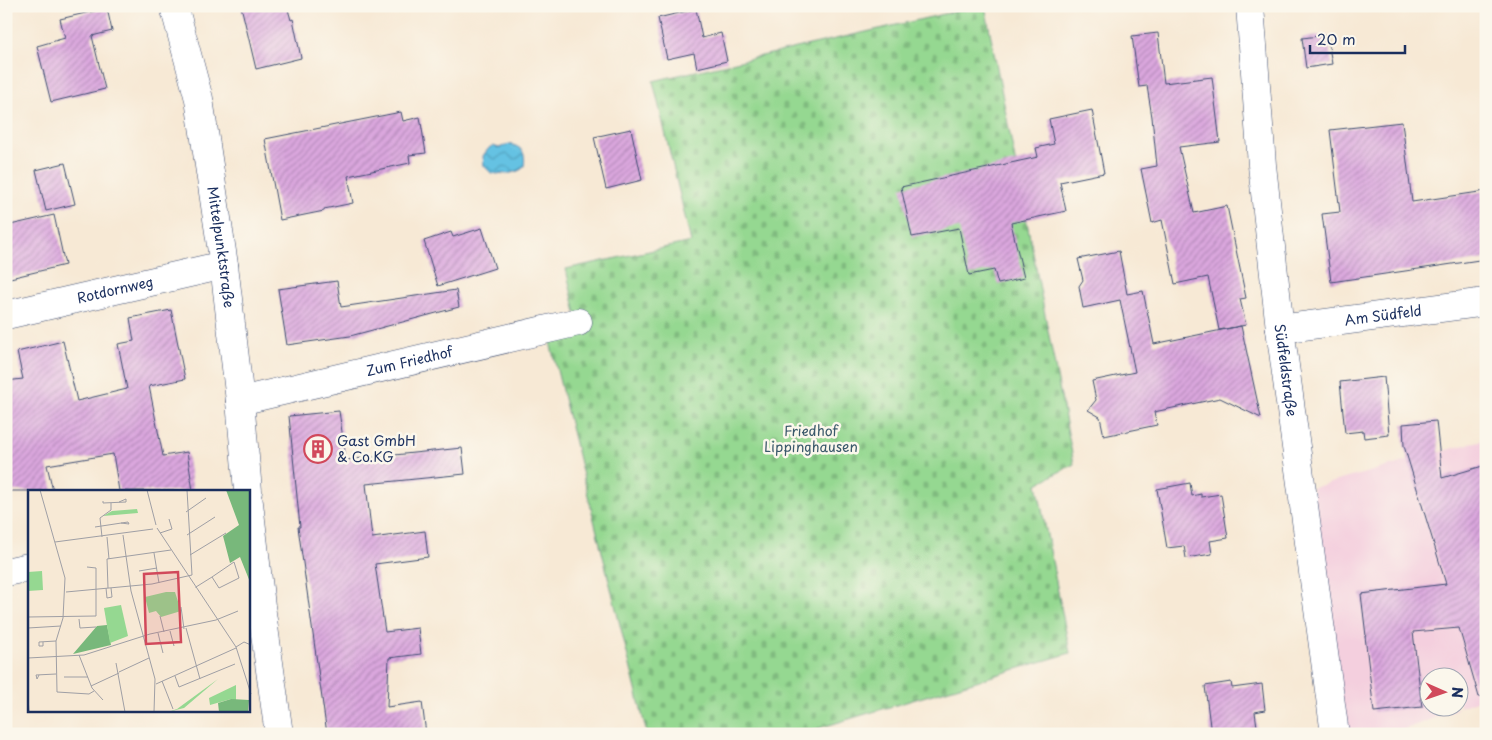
<svg xmlns="http://www.w3.org/2000/svg" width="1492" height="740" font-family="'Playpen Sans',sans-serif">
<style>
.built{fill:#f4cfde}
.cemetery{fill:url(#cemetery-stones);stroke:#588478}
.water{fill:url(#water-waves);stroke:#4078a0}
.building{fill:url(#building-hatch)}
.lines{fill:none;stroke-linecap:round;stroke-linejoin:round}
.minor-casing{stroke:#3c4b70;stroke-width:29}
.minor{stroke:#fff;stroke-width:28}
.labels{text-anchor:middle;stroke-width:5;stroke-linejoin:round;paint-order:stroke}
.street-label{font-size:14px;fill:#1b2f5e;stroke:#fbf7ec}
.park-label{font-size:14px;fill:#3a596b;stroke:#fbf7ec}
.poi-label{font-size:14px;fill:#1b2f5e;stroke:#fbf7ec;text-anchor:start}
.inset-road{fill:none;stroke:#9f9fa5;stroke-width:1}
.view{fill:#d1495b;fill-opacity:0.15;stroke:#d1495b;stroke-width:2.5}
.inset-edge{fill:none;stroke:#1b2f5e;stroke-width:2.5}
</style>
<defs>
<pattern id="cemetery-stones" width="16" height="16" patternUnits="userSpaceOnUse" patternTransform="scale(1.25)"><rect width="16" height="16" fill="#95d891"/><path d="M2 7V4a2 2 0 0 1 4 0v3zM10 15v-3a2 2 0 0 1 4 0v3z" fill="#80ba7f"/></pattern>
<pattern id="water-waves" width="16" height="10" patternUnits="userSpaceOnUse" patternTransform="scale(1.25)"><rect width="16" height="10" fill="#65c2e3"/><path d="M0 5q4-4 8 0t8 0" fill="none" stroke="#529ebb"/></pattern>
<pattern id="building-hatch" width="6" height="6" patternUnits="userSpaceOnUse" patternTransform="scale(1.25)"><rect width="6" height="6" fill="#dba7de"/><path d="M-1 1l2-2M0 6l6-6M5 7l2-2" fill="none" stroke="#b188b7"/></pattern>
</defs>
<rect width="100%" height="100%" fill="#fbf7ec"/>
<filter id="ink" filterUnits="userSpaceOnUse"><feTurbulence type="fractalNoise" baseFrequency=".02" numOctaves="2"/><feDisplacementMap in="SourceGraphic" scale="10" xChannelSelector="R" yChannelSelector="G"/><feConvolveMatrix kernelMatrix="1 2 1 2 8 2 1 2 1" color-interpolation-filters="sRGB"/></filter>
<filter id="wash" filterUnits="userSpaceOnUse"><feTurbulence type="fractalNoise" baseFrequency=".0096" numOctaves="4" result="noise"/><feDisplacementMap in="SourceGraphic" scale="20" xChannelSelector="R" yChannelSelector="G"/><feGaussianBlur stdDeviation="1.12" result="paint"/><feColorMatrix in="noise" values="0 0 0 0 0 0 0 0 0 0 0 0 0 0 0 0 0 1.4 0 .05"/><feComposite in="paint" operator="in"/></filter>
<g filter="url(#wash)">
<rect width="100%" height="100%" fill="#f7e9d5"/>
<path class="built" d="M1486,439V697L1460,707V678H1430V708H1459L1393,734H1345L1312,488Z"/>
<path class="cemetery" d="M979,6H985L1074,464L1037,484L1070,653L799,734H647L550,342L581,335L566,269L691,242L653,81Z"/>
<path class="water" d="M509,144C523,147 526,153 524,167C518,174 500,175 491,173L484,166L483,156L485,153L490,147L493,146L499,148Z"/>
<g id="blocks">
<path class="building" d="M241,6H287L291,20L293,19L301,58L256,69Z
M107,8L112,31L92,36L105,89L51,102L37,46L65,38L60,19Z
M696,9L702,38L721,33L727,61L697,68L694,53L667,59L658,18Z
M1158,33L1164,83L1212,77L1220,142L1179,147L1194,213L1227,206L1246,298L1240,299L1246,325L1219,330L1208,277L1175,284L1162,220L1152,223L1141,169L1157,166L1152,117L1147,86L1139,87L1132,36Z
M1327,35L1332,64L1306,68L1302,38Z
M1092,110L1104,173L1060,182L1066,211L1011,223L1024,278L998,284L994,270L969,275L959,228L912,237L901,187L1038,157L1036,148L1054,144L1049,119Z
M401,112L403,121L420,117L426,153L409,155L410,163L348,176L353,203L324,209V211L280,220L265,139Z
M1402,122L1412,202L1486,191V259L1331,282L1322,214L1340,212L1330,130Z
M631,129L642,180L606,189L594,137Z
M65,163L75,204L46,211L36,170Z
M54,215L65,265L6,279V226Z
M482,228L495,268L438,286L424,241L451,232L453,237Z
M1119,251L1127,294L1143,291L1154,344L1241,326L1261,418L1220,398L1154,412L1157,425L1104,436L1100,417L1088,410L1096,400L1092,381L1135,372L1120,300L1083,308L1079,286L1083,280L1078,259Z
M337,281L341,307L456,290L459,307L350,336L287,345L278,289Z
M171,310L185,379L149,386L163,456L187,452L193,491H119L113,454L47,465L53,491H12L6,493V381L23,379L17,352L63,341L77,401L127,389L118,344L134,341L130,318Z
M1384,377L1389,435L1364,438L1363,431L1345,433L1340,382Z
M339,411L346,460L462,448L465,474L366,484L372,538L425,531L428,557L375,564L385,632L418,628L421,654L389,658L387,707L422,702L426,734H327L298,527H300L289,416Z
M1436,421L1442,478L1486,465V696L1479,697L1459,628L1413,632L1422,707L1374,712L1365,636H1366L1361,594L1446,584L1404,446L1403,424Z
M1190,483L1192,496L1201,494V497L1221,494L1228,538L1210,541L1212,554L1186,558L1184,546L1167,548L1157,489Z
M1231,682L1232,688L1262,684L1265,710L1255,712L1258,734H1211L1205,686Z"/>
</g>
</g>
<g filter="url(#ink)">
<use href="#blocks" fill-opacity="0" stroke="#3c4b70" stroke-width="1"/>
<g class="lines">
<defs>
<g id="minor">
<path id="s1" d="M174,6L199,99L224,265L240,401L248,491"/>
<path id="s2" d="M1250,6L1262,165L1280,329L1335,734"/>
<path id="s3" d="M6,315L224,265"/>
<path id="s4" d="M1280,329L1486,302"/>
<path id="s5" d="M240,401L578,322"/>
<path d="M249,503L261,606L279,734"/>
<path d="M6,572L29,567"/>
</g>
</defs>
<use href="#minor" class="minor-casing"/>
<use href="#minor" class="minor"/>
</g>
</g>
<defs>
<symbol id="building-ring" viewBox="-11 -11 22 22"><circle r="9.5" fill="#fbf7ec" stroke="#d1495b" stroke-width="1.5"/><path d="M-4-6H4V6H1V3H-1V6H-4ZM-2.5-4.3h1.7v1.8h-1.7ZM.8-4.3h1.7v1.8H.8ZM-2.5-1h1.7V.8h-1.7ZM.8-1h1.7V.8H.8Z" fill="#d1495b"/></symbol>
</defs>
<g fill-rule="evenodd">
<use href="#building-ring" x="302" y="433" width="32" height="32"/>
</g>
<g class="labels">
<g class="street-label">
<text dy="5" stroke="none"><textPath href="#s1" startOffset="246">Mittelpunktstraße</textPath></text>
<text dy="5" stroke="none"><textPath href="#s3" startOffset="112">Rotdornweg</textPath></text>
<text dy="5" stroke="none"><textPath href="#s4" startOffset="104">Am Südfeld</textPath></text>
<text dy="5" stroke="none"><textPath href="#s5" startOffset="174">Zum Friedhof</textPath></text>
<text dy="5" stroke="none"><textPath href="#s2" startOffset="366">Südfeldstraße</textPath></text>
</g>
<g class="park-label">
<text x="811" y="436">Friedhof<tspan x="811" dy="16">Lippinghausen</tspan></text>
</g>
<g class="poi-label">
<text x="337" y="446">Gast GmbH<tspan x="337" dy="16">&amp; Co.KG</tspan></text>
</g>
</g>
<g transform="translate(28 490)">
<rect width="222" height="222" fill="#f7e9d5"/>
<path d="M14,81L15,100L0,101V82ZM190,189L156,218L140,222L149,219ZM208,195V211L203,209L182,215L181,208Z" fill="#95d891"/>
<path d="M198,0H222V92L212,67L202,73L195,46L211,35ZM79,135L83,155L45,164L69,136ZM203,209L221,210L220,222H191L190,213Z" fill="#78b87b"/>
<path d="M138,102H147L153,121L133,127L128,121L121,123L117,107Z" fill="#95d891"/>
<path d="M109,19L110,23L75,26L84,21Z" fill="#95d891"/>
<path d="M93,115L100,146L82,153L76,118Z" fill="#95d891"/>
<path class="inset-road" d="M12,0L37,88L35,128L28,151L29,202L61,204L66,201M119,0L128,35M75,11V13L98,12V9L91,12M158,22L178,8M67,37L100,32L101,34L93,33M129,38L208,157L223,204M132,43L144,39L141,29M95,45L103,101L127,189L126,222M159,45L187,27M74,47L72,28L83,20V13M79,47L81,69M27,52L125,39M126,63L131,93M162,65L198,43M111,81L129,78M78,98L79,108L84,107L83,98M80,98L79,69L143,60M168,98V97L184,87L206,72L211,88L191,98L184,87M38,102L124,94L164,85L159,0M153,117L156,139M132,126L136,142M0,127L68,126V78L59,77M51,129L52,138L68,137M188,130L210,121M0,138L33,136M158,138L172,189M142,141L146,156M130,143L135,163M15,152V156H11V152L28,151M208,157L216,152L223,155M51,165L64,198L75,210M0,168L56,165L122,144L188,130M88,173L97,222M91,182L121,168M11,185L9,189L8,185L28,184M147,186L151,197L207,174M36,187H60M134,191L145,219M128,194L208,158M63,196L91,183M0,207L1,222"/>
<path class="view" d="M150,82L153,152L118,154L116,84Z"/>
<rect width="222" height="222" class="inset-edge"/>
</g>
<rect width="1492" height="740" fill="none" stroke="#fbf7ec" stroke-width="25"/>
<g transform="translate(1444 692) rotate(92)"><circle r="24" fill="#fbf7ec" stroke="#a1a7b3"/>
<path d="M0-4L9 19L0 12L-9 19Z" fill="#d1495b"/>
<text y="-8" font-size="14" font-weight="bold" text-anchor="middle" fill="#1b2f5e">N</text>
</g>
<path d="M1310 45v8h95v-8" fill="none" stroke="#1b2f5e" stroke-width="2.5"/>
<text x="1317" y="45" font-size="15" fill="#1b2f5e" stroke="#fbf7ec" stroke-width="4" paint-order="stroke">20 m</text>
</svg>
